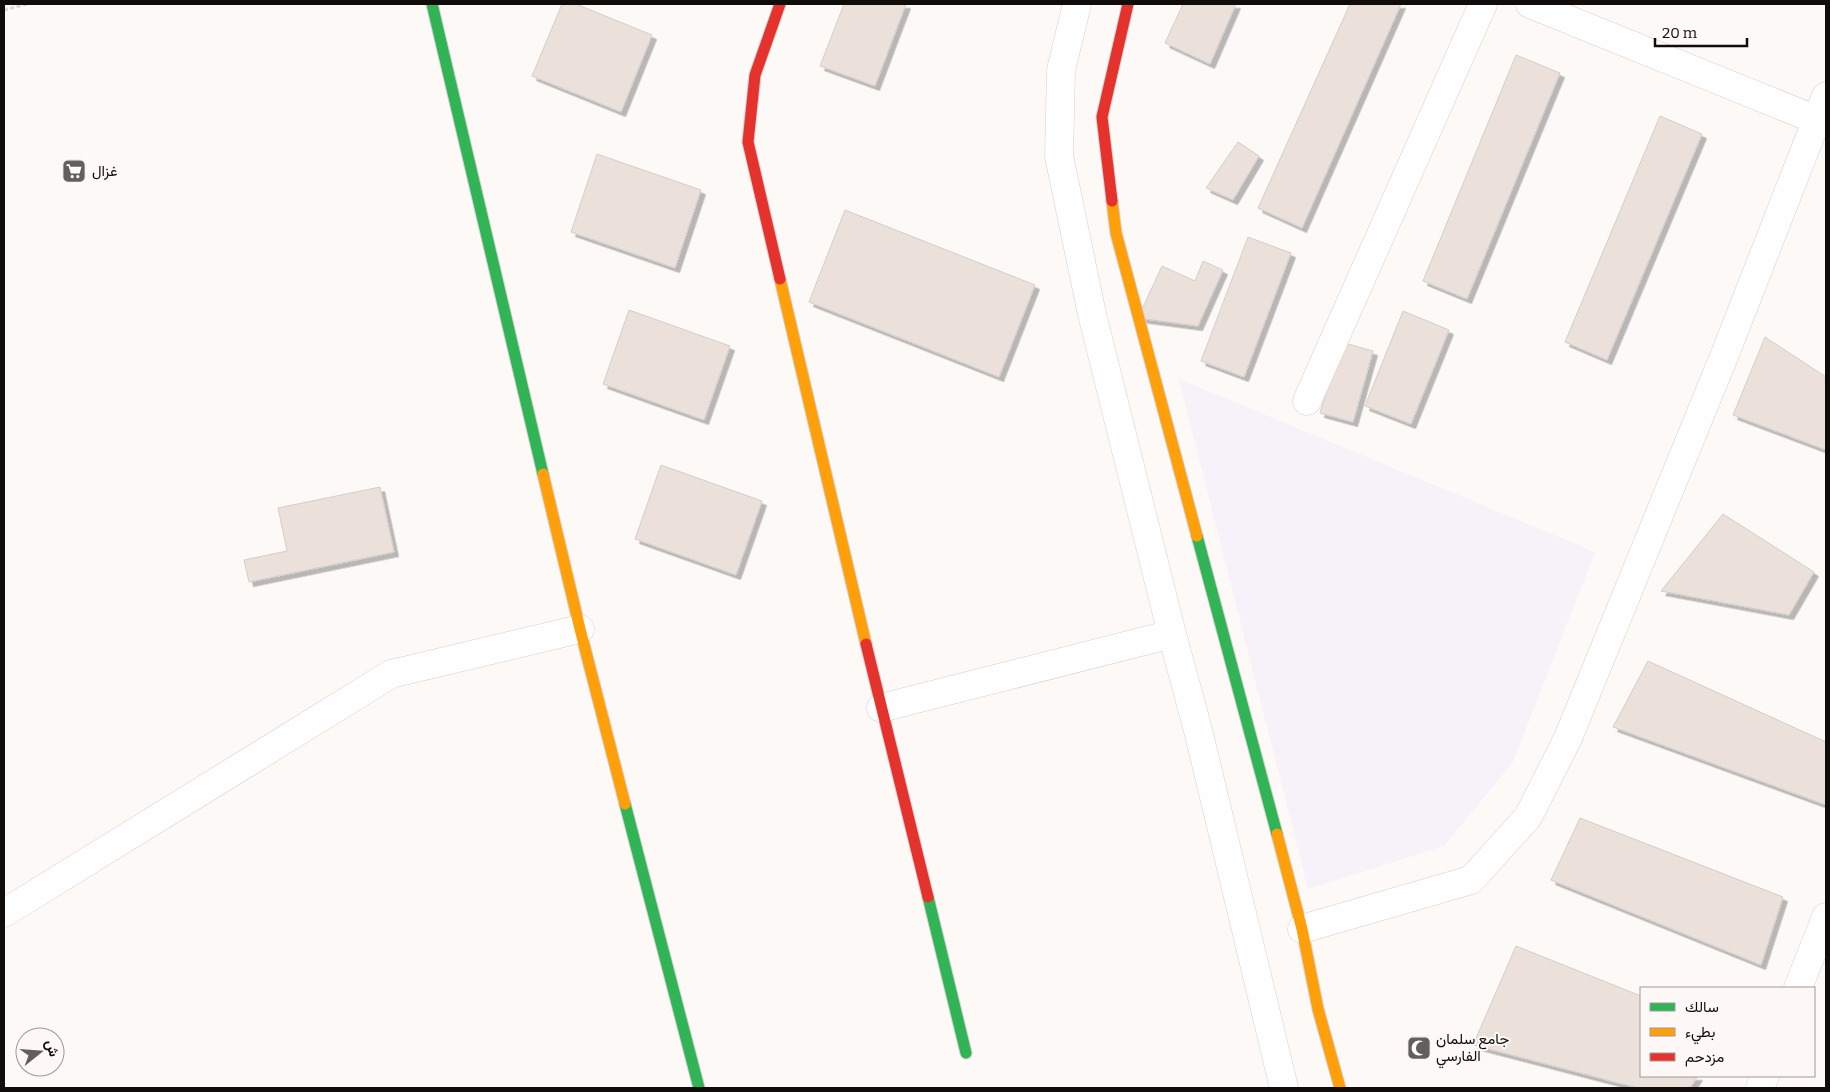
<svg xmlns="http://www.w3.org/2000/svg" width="1830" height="1092" viewBox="0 0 1830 1092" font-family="Bitter,Vazirmatn,serif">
	<defs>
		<filter id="shadow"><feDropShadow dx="4.5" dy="4.5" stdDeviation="0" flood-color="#0004"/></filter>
	</defs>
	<rect width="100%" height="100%" fill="#fcf9f7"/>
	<path fill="#f7f1fa" d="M1179 379 1595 552 1513 762 1444 846 1308 889Z"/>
	<path fill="#ece0db" stroke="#d1cecc" filter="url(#shadow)" d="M562 4H576L652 35 621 112 532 76Z
		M844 4H906L875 86 820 66Z
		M1183 4H1236L1210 64 1165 43Z
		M1350 4H1401L1302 228 1258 208Z
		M1516 55 1560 73 1467 299 1423 281Z
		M1660 116 1702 134 1607 360 1565 342Z
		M1238 142 1259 156 1233 200 1206 188Z
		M597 154 701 190 675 268 571 232Z
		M845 210 1035 285 999 377 809 302Z
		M1248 237 1291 253 1244 377 1201 361Z
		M1203 261 1223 270 1198 326 1138 318 1162 266 1195 281Z
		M629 310 730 346 704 420 603 384Z
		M1403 311 1449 330 1411 424 1365 406Z
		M1765 337 1826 377V450L1733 415Z
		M1341 342 1373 351 1353 422 1320 413Z
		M661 465 762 501 736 575 635 539Z
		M380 487 394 552 249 582 244 560 287 551 278 508Z
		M1723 514 1814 572 1789 615 1661 591Z
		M1648 661 1826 742V805L1613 727Z
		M1580 818 1783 897 1761 965 1551 880Z
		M1516 946 1641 996V1076H1698L1690 1088H1638L1473 1045Z"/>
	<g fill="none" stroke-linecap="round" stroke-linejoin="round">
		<g stroke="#d4d0cf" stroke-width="29">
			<path id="street" d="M1077 4 1061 70 1059 156 1092 314 1172 634 1198 730 1284 1088
				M1530 4 1817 120
				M1307 401 1483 4
				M881 708 1172 634
				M4 913 391 674 580 629
				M1302 929 1471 880 1528 817 1568 738 1725 354 1826 96
				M1798 988 1826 917
				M1760 1088 1765 1076"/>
		</g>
		<g stroke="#d4d0cf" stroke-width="13">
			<path id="fast" d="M432 4 543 474
				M1197 536 1277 834
				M625 804 699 1088
				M928 897 966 1053"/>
		</g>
		<g stroke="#d4d0cf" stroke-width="13">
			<path id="slow" d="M1112 201 1116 233 1197 536
				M780 279 866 644
				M543 474 580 629 625 804
				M1277 834 1302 929 1318 1009 1340 1088"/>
		</g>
		<g stroke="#d4d0cf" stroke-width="13">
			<path id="jam" d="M780 4 755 75 748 142 780 279
				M1112 201 1102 117 1128 4
				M866 644 928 897"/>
		</g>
		<path stroke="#d9d8d8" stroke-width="3" stroke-dasharray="4 2.5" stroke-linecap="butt" d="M4 10 27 4"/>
		<use href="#street" stroke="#fffefe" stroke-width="28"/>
		<use href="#fast" stroke="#30b455" stroke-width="11"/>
		<use href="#slow" stroke="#ff9f0a" stroke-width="11"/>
		<use href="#jam" stroke="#e5322d" stroke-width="11"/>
	</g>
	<defs>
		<g id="supermarket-square" transform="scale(1.25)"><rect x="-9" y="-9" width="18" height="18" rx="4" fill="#635f5d" stroke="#fdf8f6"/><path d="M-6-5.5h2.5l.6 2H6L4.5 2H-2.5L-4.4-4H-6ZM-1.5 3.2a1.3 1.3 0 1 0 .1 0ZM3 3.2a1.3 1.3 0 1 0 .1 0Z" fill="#fff"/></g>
		<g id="mosque-square" transform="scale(1.25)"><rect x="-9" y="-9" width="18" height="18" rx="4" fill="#635f5d" stroke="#fdf8f6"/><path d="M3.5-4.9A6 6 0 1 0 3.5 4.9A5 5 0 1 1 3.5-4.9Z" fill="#fff"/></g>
	</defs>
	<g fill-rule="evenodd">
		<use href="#supermarket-square" x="74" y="171"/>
		<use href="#mosque-square" x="1419" y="1048"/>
	</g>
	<g text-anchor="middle" stroke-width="4" stroke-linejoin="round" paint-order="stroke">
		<g font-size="15" fill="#100c0a" stroke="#fdf8f6" text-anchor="start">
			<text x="92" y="176">غزال</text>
			<text x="1436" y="1044">جامع سلمان<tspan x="1436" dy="17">الفارسي</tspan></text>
		</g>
	</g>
	<rect width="1830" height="1092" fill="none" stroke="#100c0a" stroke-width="10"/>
	<rect x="1640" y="987" width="175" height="90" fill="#fdf8f6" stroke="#9e9a98"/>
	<rect x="1650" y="1003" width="25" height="8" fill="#30b455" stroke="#9e9a98"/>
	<text x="1685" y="1012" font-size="15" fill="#100c0a">سالك</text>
	<rect x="1650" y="1028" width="25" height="8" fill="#ff9f0a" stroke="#9e9a98"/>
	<text x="1685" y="1037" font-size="15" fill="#100c0a">بطيء</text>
	<rect x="1650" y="1053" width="25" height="8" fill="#e5322d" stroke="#9e9a98"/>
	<text x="1685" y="1062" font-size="15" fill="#100c0a">مزدحم</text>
	<g transform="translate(40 1052) rotate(73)"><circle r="24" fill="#fdf8f6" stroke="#9e9a98"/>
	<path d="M0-4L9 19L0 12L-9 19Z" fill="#635f5d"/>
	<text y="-8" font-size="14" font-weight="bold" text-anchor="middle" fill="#100c0a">ش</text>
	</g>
	<path d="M1655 38v8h92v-8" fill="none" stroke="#100c0a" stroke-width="2.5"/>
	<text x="1662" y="38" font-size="15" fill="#100c0a" stroke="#fdf8f6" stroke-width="4" paint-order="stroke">20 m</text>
</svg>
